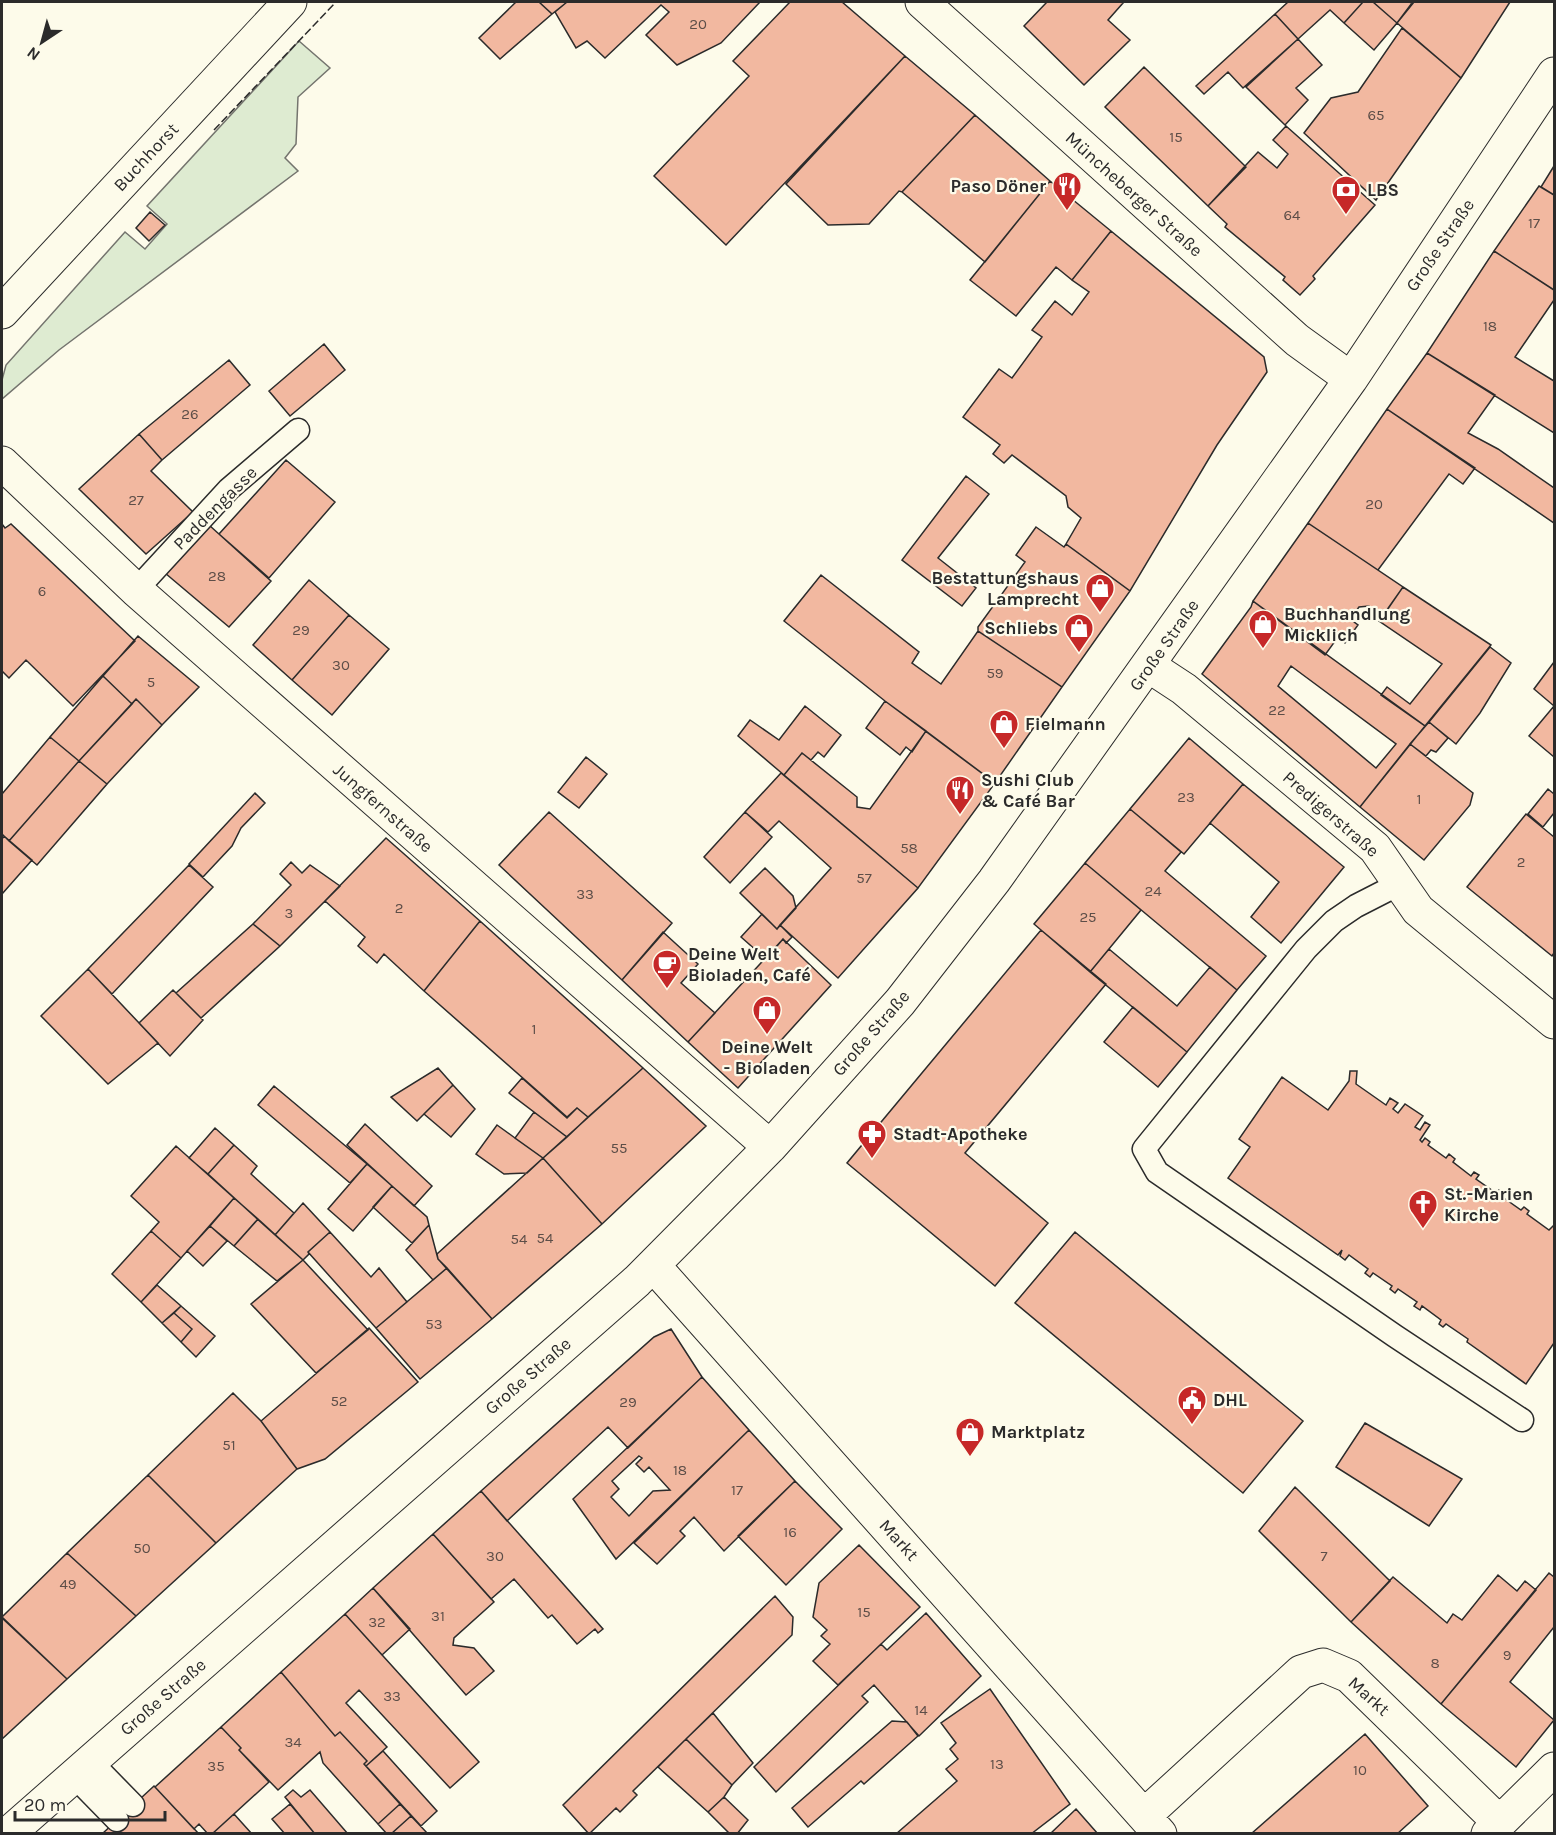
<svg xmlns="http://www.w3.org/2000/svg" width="1556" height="1835" viewBox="0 0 1556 1835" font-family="Karla,sans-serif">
	<rect width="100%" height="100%" fill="#fdfbea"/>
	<path fill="#deebd1" stroke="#74746e" stroke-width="1.5" d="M299 41 330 68 298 97 296 144 285 158 298 171 59 350 2 399V380L6 365 125 232 145 249 167 224 147 206Z"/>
	<path fill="#f2b8a0" stroke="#2b2b2b" stroke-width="1.5" fill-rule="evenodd" d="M516 2H539L552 14 500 59 479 38Z
		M539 2H567L552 14Z
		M567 2H760L721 43 677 65 646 35 669 12 661 5 605 58 587 41 576 48 555 12Z
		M790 2H842L905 56 726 245 654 176 749 76 733 61Z
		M1047 2H1122L1123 3 1108 20 1130 40 1084 85 1024 26Z
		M1288 2H1363L1344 23 1330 10 1298 39 1275 14Z
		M1363 2H1373L1397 23 1374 50 1344 23Z
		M1373 2H1409L1412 3 1397 23Z
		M1414 2H1510L1461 78 1397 23Z
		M1275 14 1298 39 1243 88 1228 72 1204 94 1196 86Z
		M1402 28 1461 78 1376 200 1304 133 1331 98 1358 92Z
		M1298 39 1322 65 1296 88 1308 100 1285 125 1246 87Z
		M905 56 975 115 902 192 899 191 869 224 828 225 786 184Z
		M1144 67 1246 167 1208 206 1105 107Z
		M975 115 1050 181 985 262 902 192Z
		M1286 126 1375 205 1313 276 1315 279 1300 295 1283 280 1285 277 1225 227 1227 224 1208 206 1258 152 1277 168 1288 154 1273 140Z
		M1554 166V195L1541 187Z
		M1050 181 1111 231 1072 280 1056 267 1016 316 970 280Z
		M1539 186 1554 195V290L1494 251Z
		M150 212 165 225 149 241 136 228Z
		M1111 231 1264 357 1267 372 1217 445 1130 591 1066 544 1081 518 1068 507 1066 496 1012 455 1004 463 993 454 1000 445 963 417 999 369 1012 378 1042 337 1032 330 1055 301 1072 315 1089 292 1072 280Z
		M1494 251 1554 290V300L1515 357 1554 381V433L1427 353Z
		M324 344 345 370 290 416 269 391Z
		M1427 353 1495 395 1468 433 1498 449 1554 488V523L1387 409Z
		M229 360 250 385 162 460 139 434Z
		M1387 409 1475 468 1463 484 1449 474 1378 570 1308 523Z
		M139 434 162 460 151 471 193 512 146 554 79 489Z
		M286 460 335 502 269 578 219 534Z
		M966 476 989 494 938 558 976 588 962 606 902 560Z
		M1308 523 1403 587 1381 619 1373 613 1369 606 1359 607 1350 619 1358 625 1345 643 1338 637 1325 655 1253 601Z
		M2 524 5 528 11 524 135 641 73 706 26 660 9 678 2 671Z
		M209 525 271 581 229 627 165 573Z
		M1036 527 1064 547 1066 544 1130 591 1062 687 978 631V627L1025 562 1016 555Z
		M821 575 919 652 912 663 941 684 978 631 1062 687 995 783 885 701 784 621Z
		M309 580 349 615 292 680 253 645Z
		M1403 587 1491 645 1425 726 1381 695 1387 687 1410 704 1442 664 1379 621Z
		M1253 601 1425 726 1360 807 1202 674 1251 607ZM1291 666 1396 744 1376 768 1278 686Z
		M349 615 389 649 332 715 292 680Z
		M138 636 199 687 162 725 136 699 132 704 103 676Z
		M1490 647 1511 663 1480 713 1456 744 1429 722Z
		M1554 662V706L1534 689Z
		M103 676 132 704 79 761 50 737Z
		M136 699 162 725 107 784 79 761Z
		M885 701 926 731 912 752 906 747 900 755 866 728Z
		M805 706 841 735 824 757 818 752 811 760 802 753 784 775 738 736 750 720 779 740Z
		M1554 706V757L1529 736Z
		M1429 722 1448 738 1436 752 1431 750 1426 756 1410 744Z
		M926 731 995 783 918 888 784 775 802 753 857 797V807L870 809Z
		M50 737 79 761 9 841 2 834V794Z
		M1189 738 1243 784 1184 854 1130 809Z
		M1410 744 1473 793 1470 805 1424 860 1360 807Z
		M586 757 607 774 579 808 558 792Z
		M79 761 107 784 37 865 9 841Z
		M781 773 918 888 838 978 780 925 831 868 779 821 768 832 745 812Z
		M1243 784 1344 867 1281 943 1251 917 1279 882 1210 823Z
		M1548 789 1554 794V813L1543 827 1528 814Z
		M255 793 265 803 241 828 232 846 203 877 189 864Z
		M1130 809 1181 852 1165 871 1266 956 1237 990 1085 863Z
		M549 812 672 923 622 980 499 865Z
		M745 812 772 837 730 883 704 857Z
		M1526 814 1554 837V953L1552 956 1467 887Z
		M4 836 32 860 2 894V839Z
		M386 838 480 921 424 991 384 954 377 963 358 946 365 937 325 901Z
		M291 862 302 873 310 865 340 886 280 946 253 924 291 885 280 874Z
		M1085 863 1141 910 1090 972 1034 924Z
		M189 865 213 887 112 994 88 969Z
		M765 868 793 896 796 908 777 929 740 893Z
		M762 914 777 929 780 925 792 937 786 943 783 939 766 959 741 937Z
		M480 921 643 1068 588 1117 577 1108 567 1117 424 991Z
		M253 924 280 946 201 1018 176 993Z
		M1041 930 1106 984 965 1153 1048 1223 995 1286 847 1163Z
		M663 932 698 964 681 983 715 1013 688 1042 622 980Z
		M783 939 831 985 738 1088 688 1042Z
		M1109 949 1177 1006 1210 967 1237 990 1187 1052 1090 972Z
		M88 969 158 1043 108 1084 41 1016Z
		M173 990 203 1020 170 1056 139 1023Z
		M1133 1007 1187 1052 1158 1087 1104 1042Z
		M438 1068 453 1085 417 1121 391 1097Z
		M643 1068 706 1126 602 1224 543 1158Z
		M1350 1071H1357L1356 1084 1386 1105 1390 1098 1398 1103 1393 1109 1398 1113 1405 1104 1423 1116 1415 1127 1420 1130 1425 1122 1430 1125 1420 1140 1422 1142 1425 1138 1430 1142 1428 1145 1446 1158 1449 1154 1455 1159 1453 1162 1471 1176 1474 1172 1479 1175 1476 1179 1496 1193 1499 1190 1504 1193 1501 1196 1521 1210 1524 1207 1529 1211 1527 1214 1549 1230 1553 1226 1554 1227V1343L1526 1384 1467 1342 1468 1339 1446 1324 1443 1327 1439 1324 1441 1320 1422 1306 1420 1310 1414 1306 1417 1302 1398 1289 1395 1293 1390 1289 1392 1286 1373 1273 1370 1277 1365 1273 1368 1269 1349 1255 1345 1260 1340 1256 1342 1250 1338 1255 1228 1178 1250 1147 1239 1139 1282 1077 1328 1110 1349 1081Z
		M522 1078 567 1118 577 1108 588 1117 567 1137 509 1093Z
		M453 1085 475 1109 451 1137 424 1114Z
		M274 1086 367 1164 350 1183 258 1105Z
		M534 1112 567 1137 543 1158 515 1138Z
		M365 1124 432 1186 414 1206 347 1145Z
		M497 1125 515 1138 543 1158 527 1173 504 1174 476 1154Z
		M215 1128 234 1145 208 1174 189 1158Z
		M234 1145 257 1166 251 1174 294 1213 275 1235 208 1174Z
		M176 1146 234 1198 181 1258 151 1231 159 1222 131 1196Z
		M543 1158 602 1224 492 1319 438 1259 437 1254Z
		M367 1164 392 1186 353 1231 328 1209Z
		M392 1186 427 1217 429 1225 412 1243 373 1207Z
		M234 1198 258 1219 234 1246 210 1226Z
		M303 1203 330 1232 308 1252 309 1254 303 1260 275 1235Z
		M258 1219 303 1260 277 1281 234 1246Z
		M429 1225 438 1259 447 1268 433 1280 406 1250Z
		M210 1226 227 1241 203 1266 187 1251Z
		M151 1231 181 1258 141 1302 112 1274Z
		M330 1232 371 1277 379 1268 407 1302 376 1328 308 1252Z
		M1075 1232 1303 1421 1243 1493 1015 1303Z
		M303 1260 368 1330 316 1373 251 1304Z
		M447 1268 492 1319 420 1379 376 1328Z
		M157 1285 181 1306 162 1323 141 1302Z
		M181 1306 215 1336 196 1357 181 1342 192 1329 174 1313Z
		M174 1313 192 1329 181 1342 162 1323Z
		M369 1328 418 1382 325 1459 297 1469 261 1421Z
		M671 1329 702 1377 628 1448 608 1427 507 1521 481 1491 654 1337Z
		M702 1377 749 1430 616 1559 573 1499ZM639 1456 642 1458 636 1464 644 1472 649 1467 670 1490 653 1491 629 1516 611 1497 619 1489 612 1481Z
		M233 1393 261 1421 297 1469 216 1543 148 1475Z
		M1365 1423 1462 1479 1429 1526 1336 1467Z
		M749 1430 795 1481 724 1551 694 1517 680 1531 685 1536 657 1564 634 1543Z
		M148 1475 216 1543 136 1616 67 1553Z
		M795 1481 842 1529 786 1585 738 1536Z
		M1295 1487 1390 1581 1351 1622 1259 1531Z
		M481 1491 603 1629 598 1633 595 1629 577 1644 552 1615 548 1618 514 1579 491 1599 433 1534Z
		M433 1534 494 1602 454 1638 453 1645 474 1648 494 1671 466 1695 373 1588Z
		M859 1545 920 1607 838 1685 813 1661 830 1644 821 1636 827 1630 813 1617 819 1583Z
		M67 1553 136 1616 67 1679 2 1617Z
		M1549 1573 1554 1577V1627L1510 1682 1554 1720 1516 1767 1441 1704Z
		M1498 1575 1517 1591 1525 1581 1536 1590 1441 1704 1351 1622 1393 1577 1447 1623 1453 1614 1462 1620Z
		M373 1588 410 1629 382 1655 345 1614Z
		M775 1596 793 1617 792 1635 633 1791 637 1795 620 1812 616 1808 589 1834 563 1805Z
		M926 1613 981 1676 919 1736 874 1685 862 1696 868 1702 776 1792 754 1767 881 1644 887 1650Z
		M345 1614 479 1762 450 1788 359 1690 346 1703 387 1747 366 1766 364 1764 367 1761 340 1732 335 1736 281 1672Z
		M2 1618 67 1679 2 1739Z
		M281 1672 335 1736 340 1732 367 1761 364 1764 400 1804 378 1824 323 1763 320 1752 278 1790 239 1750 241 1748 221 1727Z
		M990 1689 1070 1804 1031 1834H896L957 1781 946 1769 958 1759 950 1749 956 1743 941 1723Z
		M713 1713 753 1763 732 1785 686 1739Z
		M892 1721 907 1722 918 1736 864 1784 861 1781 808 1827 792 1808Z
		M221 1727 241 1748 239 1750 269 1782 212 1834H208L199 1824 194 1829 155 1787Z
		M1365 1734 1428 1806 1397 1834H1251Z
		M686 1739 732 1785 724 1797 708 1812 658 1767Z
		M383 1751 437 1811 421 1826 366 1766Z
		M154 1786 199 1834H102Z
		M293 1790 301 1797 310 1790 348 1834H315L285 1797Z
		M724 1797 748 1820 737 1834H730L708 1812Z
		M290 1804 315 1834H285L272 1819Z
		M400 1804 411 1816 391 1834H387L378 1824Z
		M1076 1809 1098 1834H1050Z
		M234 1814 252 1834H212Z
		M411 1816 428 1834H391Z"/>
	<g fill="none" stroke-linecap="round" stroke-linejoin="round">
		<g stroke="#2b2b2b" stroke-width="25">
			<path id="service" d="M136 590 229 489 298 430
				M1399 884 1356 906 1334 921 1306 949 1144 1149 1157 1172 1395 1336 1522 1420
				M90 1761 133 1805
				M74 1776 117 1820"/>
		</g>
		<g stroke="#2b2b2b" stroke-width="35">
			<path id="minor" d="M922 2 1297 340 1351 379
				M2 312 290 2
				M2 463 136 590 770 1147
				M1149 666 1184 689 1375 848 1418 910 1554 1022
				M653 1265 1160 1834
				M1145 1815 1301 1672 1323 1665 1349 1676 1500 1823
				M8 1834 637 1281 770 1147 900 1002 994 881 1351 379 1554 74
				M1488 1834 1554 1769"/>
		</g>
		<use href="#service" stroke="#fdfbea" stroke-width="22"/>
		<use href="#minor" stroke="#fdfbea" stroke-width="33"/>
		<path stroke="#2b2b2b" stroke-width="1.5" stroke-dasharray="8 3" stroke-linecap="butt" d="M214 130 336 2"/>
	</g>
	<defs>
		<g id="restaurant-pin" transform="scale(1.5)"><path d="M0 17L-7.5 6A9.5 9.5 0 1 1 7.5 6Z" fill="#c62828" stroke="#fdfbea"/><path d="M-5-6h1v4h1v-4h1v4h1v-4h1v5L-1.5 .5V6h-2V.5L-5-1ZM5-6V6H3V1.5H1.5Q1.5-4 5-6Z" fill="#fff"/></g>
		<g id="bank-pin" transform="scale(1.5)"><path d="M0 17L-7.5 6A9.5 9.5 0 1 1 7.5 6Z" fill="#c62828" stroke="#fdfbea"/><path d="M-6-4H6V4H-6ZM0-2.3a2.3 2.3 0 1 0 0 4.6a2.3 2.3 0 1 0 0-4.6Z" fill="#fff"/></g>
		<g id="shop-pin" transform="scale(1.5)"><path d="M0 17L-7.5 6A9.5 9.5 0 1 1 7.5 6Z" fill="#c62828" stroke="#fdfbea"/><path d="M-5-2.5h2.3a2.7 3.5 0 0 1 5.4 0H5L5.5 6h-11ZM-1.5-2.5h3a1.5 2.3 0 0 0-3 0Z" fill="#fff"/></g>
		<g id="cafe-pin" transform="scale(1.5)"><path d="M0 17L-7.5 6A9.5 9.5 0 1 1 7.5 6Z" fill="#c62828" stroke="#fdfbea"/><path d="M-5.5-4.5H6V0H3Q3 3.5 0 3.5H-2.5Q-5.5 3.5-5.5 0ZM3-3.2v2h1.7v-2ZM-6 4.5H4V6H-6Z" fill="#fff"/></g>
		<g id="pharmacy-pin" transform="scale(1.5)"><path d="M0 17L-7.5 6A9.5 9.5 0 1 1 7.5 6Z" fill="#c62828" stroke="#fdfbea"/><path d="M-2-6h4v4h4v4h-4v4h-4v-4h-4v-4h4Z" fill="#fff"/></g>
		<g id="church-pin" transform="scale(1.5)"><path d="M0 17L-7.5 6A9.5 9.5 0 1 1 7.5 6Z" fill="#c62828" stroke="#fdfbea"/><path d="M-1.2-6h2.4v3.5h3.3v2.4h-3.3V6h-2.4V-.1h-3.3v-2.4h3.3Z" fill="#fff"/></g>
		<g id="civic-pin" transform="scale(1.5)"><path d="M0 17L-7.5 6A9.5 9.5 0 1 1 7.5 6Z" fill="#c62828" stroke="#fdfbea"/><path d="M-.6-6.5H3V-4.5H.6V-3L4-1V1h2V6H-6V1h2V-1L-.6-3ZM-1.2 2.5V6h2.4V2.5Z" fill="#fff"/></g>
	</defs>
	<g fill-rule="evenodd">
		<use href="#restaurant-pin" x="1067" y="186"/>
		<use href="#bank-pin" x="1346" y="190"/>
		<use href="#shop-pin" x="1100" y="588"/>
		<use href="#shop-pin" x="1263" y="624"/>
		<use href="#shop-pin" x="1079" y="628"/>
		<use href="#shop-pin" x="1004" y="724"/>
		<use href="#restaurant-pin" x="960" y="790"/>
		<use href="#cafe-pin" x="667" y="964"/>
		<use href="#shop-pin" x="767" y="1010"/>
		<use href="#pharmacy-pin" x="872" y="1134"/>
		<use href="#church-pin" x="1423" y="1204"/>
		<use href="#civic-pin" x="1192" y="1400"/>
		<use href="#shop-pin" x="970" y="1432"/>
	</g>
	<g text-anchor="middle" stroke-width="4.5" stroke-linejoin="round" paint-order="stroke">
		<g font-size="15" fill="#5d4e48">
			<text x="698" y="29">20</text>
			<text x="1376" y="120">65</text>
			<text x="1176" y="142">15</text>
			<text x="1292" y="220">64</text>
			<text x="1534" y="228">17</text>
			<text x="1490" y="331">18</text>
			<text x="190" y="419">26</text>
			<text x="136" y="505">27</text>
			<text x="1374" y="509">20</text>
			<text x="217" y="581">28</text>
			<text x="42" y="596">6</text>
			<text x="301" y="635">29</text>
			<text x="341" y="670">30</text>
			<text x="995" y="678">59</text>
			<text x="151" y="687">5</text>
			<text x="1277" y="715">22</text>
			<text x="1186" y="802">23</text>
			<text x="1419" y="804">1</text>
			<text x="909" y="853">58</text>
			<text x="1521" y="867">2</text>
			<text x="864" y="883">57</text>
			<text x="1153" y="896">24</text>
			<text x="585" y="899">33</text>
			<text x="399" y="913">2</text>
			<text x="289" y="918">3</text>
			<text x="1088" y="922">25</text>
			<text x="534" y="1034">1</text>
			<text x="619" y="1153">55</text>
			<text x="545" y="1243">54</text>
			<text x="519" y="1244">54</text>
			<text x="434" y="1329">53</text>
			<text x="339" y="1406">52</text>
			<text x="628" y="1407">29</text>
			<text x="229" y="1450">51</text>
			<text x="680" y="1475">18</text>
			<text x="737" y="1495">17</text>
			<text x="790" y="1537">16</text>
			<text x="142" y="1553">50</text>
			<text x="495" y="1561">30</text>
			<text x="1324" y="1561">7</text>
			<text x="68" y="1589">49</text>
			<text x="864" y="1617">15</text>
			<text x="438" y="1621">31</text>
			<text x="377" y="1627">32</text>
			<text x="1507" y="1660">9</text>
			<text x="1435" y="1668">8</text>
			<text x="392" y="1701">33</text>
			<text x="921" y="1715">14</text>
			<text x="293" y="1747">34</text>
			<text x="997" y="1769">13</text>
			<text x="216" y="1771">35</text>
			<text x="1360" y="1775">10</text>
		</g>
		<g font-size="18" fill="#2b2b2b" stroke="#fdfbea">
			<text transform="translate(146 157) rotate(-47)" y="6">Buchhorst</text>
			<text transform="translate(1134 194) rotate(42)" y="6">Müncheberger Straße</text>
			<text transform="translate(1440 245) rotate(-56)" y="6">Große Straße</text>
			<text transform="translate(215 508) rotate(-45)" y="6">Paddengasse</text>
			<text transform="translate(1164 645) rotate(-55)" y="6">Große Straße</text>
			<text transform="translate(383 808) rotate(41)" y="6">Jungfernstraße</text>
			<text transform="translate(1331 814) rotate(41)" y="6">Predigerstraße</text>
			<text transform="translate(871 1033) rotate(-49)" y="6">Große Straße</text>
			<text transform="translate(528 1376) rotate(-41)" y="6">Große Straße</text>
			<text transform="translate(899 1540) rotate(48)" y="6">Markt</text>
			<text transform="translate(1369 1696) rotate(42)" y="6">Markt</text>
			<text transform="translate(163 1697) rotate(-41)" y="6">Große Straße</text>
		</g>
		<g font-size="18" font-weight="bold" fill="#2b2b2b" stroke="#fdfbea" text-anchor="start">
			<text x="1046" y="192" text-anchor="end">Paso Döner</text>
			<text x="1367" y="196">LBS</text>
			<text x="1079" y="584" text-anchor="end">Bestattungshaus<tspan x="1079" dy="21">Lamprecht</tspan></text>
			<text x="1284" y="620">Buchhandlung<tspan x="1284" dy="21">Micklich</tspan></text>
			<text x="1058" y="634" text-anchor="end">Schliebs</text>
			<text x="1025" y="730">Fielmann</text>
			<text x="981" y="786">Sushi Club<tspan x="981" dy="21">&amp; Café Bar</tspan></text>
			<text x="688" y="960">Deine Welt<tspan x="688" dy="21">Bioladen, Café</tspan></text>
			<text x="767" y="1053" text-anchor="middle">Deine Welt<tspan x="767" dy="21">- Bioladen</tspan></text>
			<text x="893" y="1140">Stadt-Apotheke</text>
			<text x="1444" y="1200">St.-Marien<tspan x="1444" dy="21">Kirche</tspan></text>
			<text x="1213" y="1406">DHL</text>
			<text x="991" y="1438">Marktplatz</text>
		</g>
	</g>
	<rect width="1556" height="1835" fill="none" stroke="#2b2b2b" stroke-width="6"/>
	<g transform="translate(42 42) rotate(216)" stroke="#fdfbea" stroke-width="4.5" paint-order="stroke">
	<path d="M0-4.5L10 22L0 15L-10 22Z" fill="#2b2b2b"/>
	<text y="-9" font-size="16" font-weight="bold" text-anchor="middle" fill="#2b2b2b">N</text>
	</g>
	<path d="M15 1811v9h150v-9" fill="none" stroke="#2b2b2b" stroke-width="3"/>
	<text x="24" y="1811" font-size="18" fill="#2b2b2b" stroke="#fdfbea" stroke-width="4.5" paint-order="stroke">20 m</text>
</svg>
